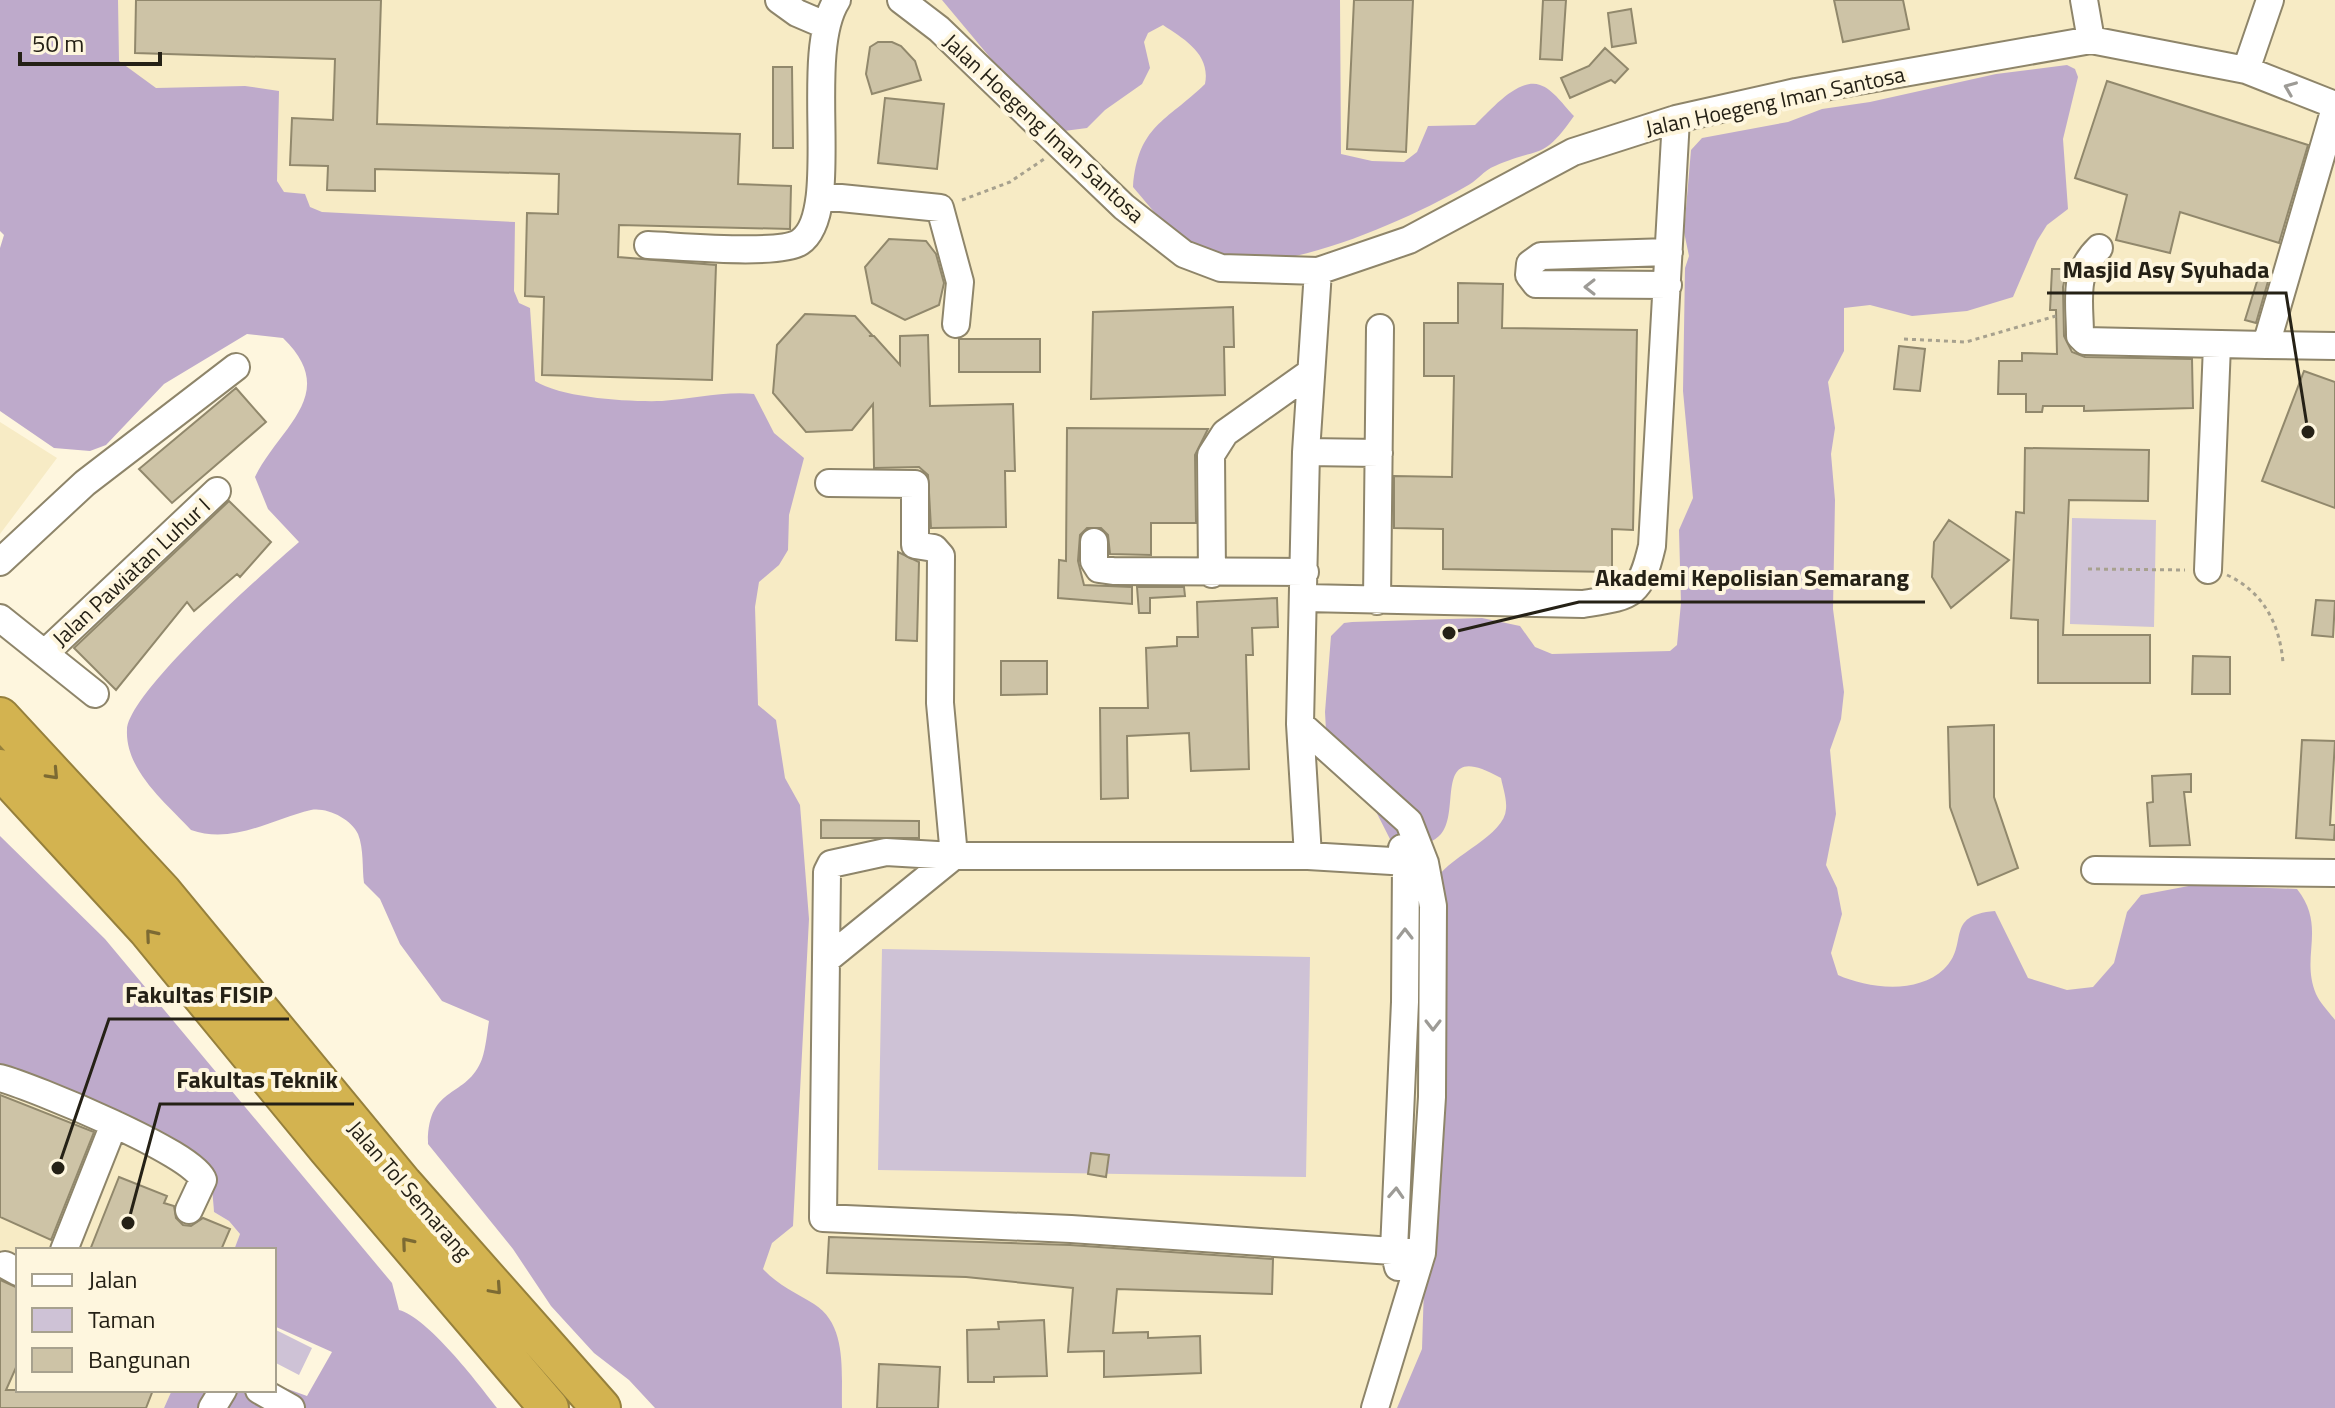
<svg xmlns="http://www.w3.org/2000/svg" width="2335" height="1408" viewBox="0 0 2335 1408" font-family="'Titillium Web',sans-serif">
	<rect width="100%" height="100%" fill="#fef6de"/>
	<path fill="#f7ebc5" d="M0 0H2335V1408H703L508 476Z
		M0 422 57 458 0 534Z
		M0 1077 140 1147 211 1175 214 1212 229 1221 240 1234 234 1250H18V1390H172L164 1408H0Z"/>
	<path fill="#cec2d6" d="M2072 518 2156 520 2154 627 2070 624Z
		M882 949 1310 957 1306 1177 878 1170Z
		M274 1329 312 1348 299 1375 274 1362Z"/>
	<path fill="#beaacb" d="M0 0H118L119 61 156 88 245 86 279 91 277 181 284 192 305 194 310 207 322 212 515 222 514 291 519 303 530 308 535 381C562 398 628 402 662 401 693 399 723 391 754 394L774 433 804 458 789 515 788 550 779 565 759 582 755 607 758 705 776 720 785 778 800 805 809 919 793 1226 772 1243 763 1269C778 1285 796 1293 814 1304 848 1325 841 1374 842 1408H655L629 1380 594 1353 551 1306 513 1249 428 1144C427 1084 467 1099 482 1059 486 1047 487 1033 489 1021L442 1001 400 944 380 899 364 883C362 868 364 849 358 834 351 819 327 807 311 810 272 819 233 845 191 830 166 803 125 770 127 730 128 692 267 570 299 542L268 509 255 477C279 427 341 394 283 338L247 334 164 384 106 445 90 451 54 448 0 411V248L4 235 0 231Z
		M942 0H1340L1341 154 1372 161 1404 162 1417 152 1428 126 1475 125C1490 111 1518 77 1540 85 1553 89 1565 107 1574 116 1542 162 1540 146 1495 166 1484 170 1476 182 1465 187 1409 219 1299 268 1234 262 1191 258 1159 218 1133 187 1138 125 1166 122 1205 84 1211 54 1184 39 1163 25L1148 33 1144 42 1150 68 1142 84 1105 110 1087 128 1064 131 1018 91Z
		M2067 65 2075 69 2078 77 2063 139 2068 209 2047 225 2037 241 2013 297 1967 311 1912 316 1870 305 1844 308V351L1828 382 1835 428 1831 454 1835 500 1833 609 1844 692 1841 719 1830 750 1836 814 1826 865 1837 888 1842 914 1831 953 1838 975C1867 988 1917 995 1944 969 1970 945 1943 915 1995 911L2028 978 2067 990 2093 987 2114 963 2127 912 2141 895 2194 885 2297 889C2327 927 2300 956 2316 994 2320 1003 2329 1012 2335 1020V1408H1397L1422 1349 1437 878C1452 855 1505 835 1506 809 1507 799 1503 788 1501 778 1431 738 1462 810 1441 834 1435 841 1422 846 1414 850L1393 845 1361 782 1328 768 1325 712 1331 636 1344 623 1352 622 1482 618 1520 626 1535 647 1552 654 1670 651 1677 645 1681 603 1679 530 1693 498 1683 391 1685 268 1689 256 1684 232 1691 150 1702 138 1788 122 1822 109 1870 102 1996 74Z
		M0 836 105 939 392 1283 399 1310C427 1317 478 1383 497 1408H164L172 1390H274V1384L307 1396 332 1352 274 1326V1250H234L240 1234 229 1221 214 1212 211 1175 140 1147 118 1142 120 1122 0 1077Z"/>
	<path fill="#cdc3a6" stroke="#91886c" stroke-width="2" d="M136 0H381L377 124 740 134 738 184 791 186 790 229 619 225 618 257 716 265 712 380 542 375 544 297 525 296 527 213 558 214 559 174 375 169V191L327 190 328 166 290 165 292 118 333 120 335 59 135 53Z
		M1354 0H1413L1406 152 1347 149Z
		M1543 0H1566L1562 60 1540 59Z
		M1834 0H1903L1909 29 1843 42Z
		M1631 9 1636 43 1612 47 1608 13Z
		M878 42H892L901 46 915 61 921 80 872 94 866 74 870 47Z
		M1605 48 1628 69 1615 83 1611 80 1570 98 1561 78 1589 66Z
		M773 67H792L793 148H773Z
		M2107 81 2308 145 2279 243 2180 212 2170 253 2116 240 2127 195 2075 178Z
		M885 98 944 104 937 169 878 163Z
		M889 239 926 241 936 254 944 283 939 305 905 320 872 303 865 267Z
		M2052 269H2067L2063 287 2064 336 2072 352 2085 357 2192 359 2193 408 2084 411V406H2043L2042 412H2026V394H1998L1999 361H2022V353L2057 354 2056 310H2050Z
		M2259 275 2269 278 2256 323 2245 320Z
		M1458 283 1503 284 1502 328 1637 330 1633 530 1612 529V572L1443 569V529L1394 528V476L1452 477 1454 376H1424V323H1458Z
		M1233 307 1234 347H1224L1225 395 1091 399 1093 312Z
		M805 314 855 316 872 335 869 336H874L900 365V336L928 335 930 406 1013 404 1015 471H1005L1006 527 931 528 928 475 919 467 874 468 873 404 852 430 806 432 773 393 777 345Z
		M959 339H1040V372H959Z
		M1899 346 1925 349 1920 391 1894 389Z
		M2304 371 2335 382V508L2262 481Z
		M236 388 266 422 172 503 139 469Z
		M1067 428 1208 429 1195 455 1196 523H1151V555L1110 554 1108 535 1101 528H1087L1080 535 1078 561 1084 585 1132 587V604L1058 598 1059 560 1066 561Z
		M2025 448 2149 450 2148 501 2069 500 2063 635H2150V683H2038V620L2011 618 2016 512 2024 513Z
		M229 501 271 542 240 577 237 574 194 611 187 602 116 690 74 648Z
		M1949 520 2009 560 1951 608 1932 577 1934 542Z
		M898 552 919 562 917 641 896 640Z
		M1137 587H1184L1185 596 1150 598V613H1139Z
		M1277 598 1278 627 1252 628 1253 655H1246L1249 769 1191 771 1189 733 1127 736 1128 798 1101 799 1100 708H1148L1146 648 1177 646V637H1198L1197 602Z
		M2316 600 2335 601 2333 637 2312 635Z
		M2193 656 2230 657V694H2192Z
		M1001 661H1047V694L1001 695Z
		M1994 725V797L2018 868 1978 885 1950 807 1948 727Z
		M2302 740 2335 741 2330 825H2335L2334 840 2296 838Z
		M2191 774V792H2184L2190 845 2150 846 2147 803 2153 802 2152 776Z
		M821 820 919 821V838H821Z
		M0 1095 94 1132 51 1240 0 1217Z
		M1091 1153 1109 1155 1106 1177 1088 1174Z
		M119 1177 167 1196 164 1203 174 1206 176 1218 183 1225 191 1226 203 1218 230 1229 221 1250H90Z
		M829 1237 1070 1245 1273 1259 1272 1294 1117 1289 1113 1333 1148 1332V1338L1200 1336 1201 1373 1104 1377V1351L1068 1352 1073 1288 966 1277 827 1273Z
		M0 1280 18 1288V1363L6 1390H153L146 1408H0Z
		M1044 1320 1047 1376 994 1377V1382H968L967 1330 999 1329 998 1322Z
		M879 1364 940 1367 938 1408H877Z"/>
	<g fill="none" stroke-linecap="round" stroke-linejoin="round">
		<g stroke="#8e856a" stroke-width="30">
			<path id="minor" d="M779 0 797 13 825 25
				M901 0 939 29 1124 207 1184 254 1221 268 1318 271 1409 240 1573 152 1676 119 1796 92 2091 40 2246 70 2335 105
				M2084 0 2091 40
				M2246 70 2270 0
				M2335 108 2266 345 2335 346
				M821 196 940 208 960 282 956 324
				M648 245C678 246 779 256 800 242 844 212 801 56 837 0
				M2099 248C2072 274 2080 300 2080 336L2085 341 2266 345
				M1668 285 1536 284 1529 275 1530 264 1541 256 1669 252
				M1306 452 1379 453
				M1094 542V561L1099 569 1113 571 1305 572
				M0 562 85 483 236 367
				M2208 570 2217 345
				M1212 574 1211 455 1225 433 1311 372
				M1305 598 1583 604C1632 596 1640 597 1652 546L1676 119
				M1377 601 1380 328
				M0 618 95 694
				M45 653 217 491
				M1300 724 1409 822 1425 863 1433 906 1432 1097 1422 1253 1375 1408
				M1308 856 1300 724 1306 452 1318 271
				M2095 870 2335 873
				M826 960 954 856 940 703 941 556 934 548 915 545V484L829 483
				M0 1078C31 1086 196 1154 203 1180L189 1210
				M64 1250 114 1124
				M1422 1253 1071 1229 823 1218 827 872 831 864 886 852 954 856H1308L1425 863
				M5 1265 18 1272
				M1398 1267 1394 1250 1405 1002 1406 864 1402 848
				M259 1390 291 1408
				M212 1408 223 1390"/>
		</g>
		<g stroke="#96803c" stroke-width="42">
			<path id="highway" d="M0 717 163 893 403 1184 601 1408
				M0 769 147 929 328 1149 549 1408"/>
		</g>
		<path stroke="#a7a18e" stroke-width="3" stroke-dasharray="4 4" stroke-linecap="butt" d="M962 200 1010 182 1044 159
			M1904 339 1966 342 2056 316
			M2088 569 2185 570
			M2227 575C2264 592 2280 625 2283 663"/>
		<use href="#minor" stroke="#fff" stroke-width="26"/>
		<use href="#highway" stroke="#d3b350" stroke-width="38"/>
	</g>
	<defs><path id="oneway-chevron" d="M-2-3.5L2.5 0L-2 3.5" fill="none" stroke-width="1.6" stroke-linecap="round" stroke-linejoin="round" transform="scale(2)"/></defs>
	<g stroke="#9d9b96">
		<use href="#oneway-chevron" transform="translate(2290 88) rotate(-158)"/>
		<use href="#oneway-chevron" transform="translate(1590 287) rotate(-180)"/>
		<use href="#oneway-chevron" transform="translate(1405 934) rotate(-90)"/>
		<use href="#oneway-chevron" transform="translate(1433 1025) rotate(90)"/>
		<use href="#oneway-chevron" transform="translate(1396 1193) rotate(-87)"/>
	</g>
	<g stroke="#7c6a33">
		<use href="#oneway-chevron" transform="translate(53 774) rotate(47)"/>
		<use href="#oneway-chevron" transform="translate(151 935) rotate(-130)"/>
		<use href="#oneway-chevron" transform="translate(407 1243) rotate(-130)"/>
		<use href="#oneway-chevron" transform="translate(496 1289) rotate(48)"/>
	</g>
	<g text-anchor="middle" stroke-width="8" stroke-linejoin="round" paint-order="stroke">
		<g font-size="22" fill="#252116" stroke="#fef6de">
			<text transform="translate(1775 101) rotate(-12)" y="8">Jalan Hoegeng Iman Santosa</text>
			<text transform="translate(1044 128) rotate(43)" y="8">Jalan Hoegeng Iman Santosa</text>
			<text transform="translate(131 572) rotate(-43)" y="8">Jalan Pawiatan Luhur I</text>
			<text transform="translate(410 1190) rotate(49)" y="8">Jalan Tol Semarang</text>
		</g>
	</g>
	<path fill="none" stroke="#252116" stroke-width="3" d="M2308 432L2286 293H2047M1449 633L1579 602H1925M58 1168L109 1019H289M128 1223L160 1104H354"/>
	<g fill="#252116" stroke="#fef6de" stroke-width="3">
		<circle cx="2308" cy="432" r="8"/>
		<circle cx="1449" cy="633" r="8"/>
		<circle cx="58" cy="1168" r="8"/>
		<circle cx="128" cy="1223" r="8"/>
	</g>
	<g font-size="24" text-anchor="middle" font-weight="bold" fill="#252116" stroke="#fef6de" stroke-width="8" stroke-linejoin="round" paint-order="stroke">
		<text x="2166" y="278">Masjid Asy Syuhada</text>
		<text x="1752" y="586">Akademi Kepolisian Semarang</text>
		<text x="199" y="1003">Fakultas FISIP</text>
		<text x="257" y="1088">Fakultas Teknik</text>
	</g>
	<rect x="16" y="1248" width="260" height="144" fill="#fef6de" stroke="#a7a18e" stroke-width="2"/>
	<rect x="32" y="1274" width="40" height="12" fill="#ffffff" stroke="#a7a18e" stroke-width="2"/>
	<text x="88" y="1288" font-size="24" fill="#252116">Jalan</text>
	<rect x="32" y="1308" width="40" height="24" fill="#cec2d6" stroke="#a7a18e" stroke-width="2"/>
	<text x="88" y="1328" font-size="24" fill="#252116">Taman</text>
	<rect x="32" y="1348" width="40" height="24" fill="#cdc3a6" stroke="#a7a18e" stroke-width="2"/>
	<text x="88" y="1368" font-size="24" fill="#252116">Bangunan</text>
	<path d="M20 52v12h140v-12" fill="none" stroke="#252116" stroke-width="4"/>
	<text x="32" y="52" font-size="24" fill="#252116" stroke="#fef6de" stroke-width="6" paint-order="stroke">50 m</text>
</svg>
